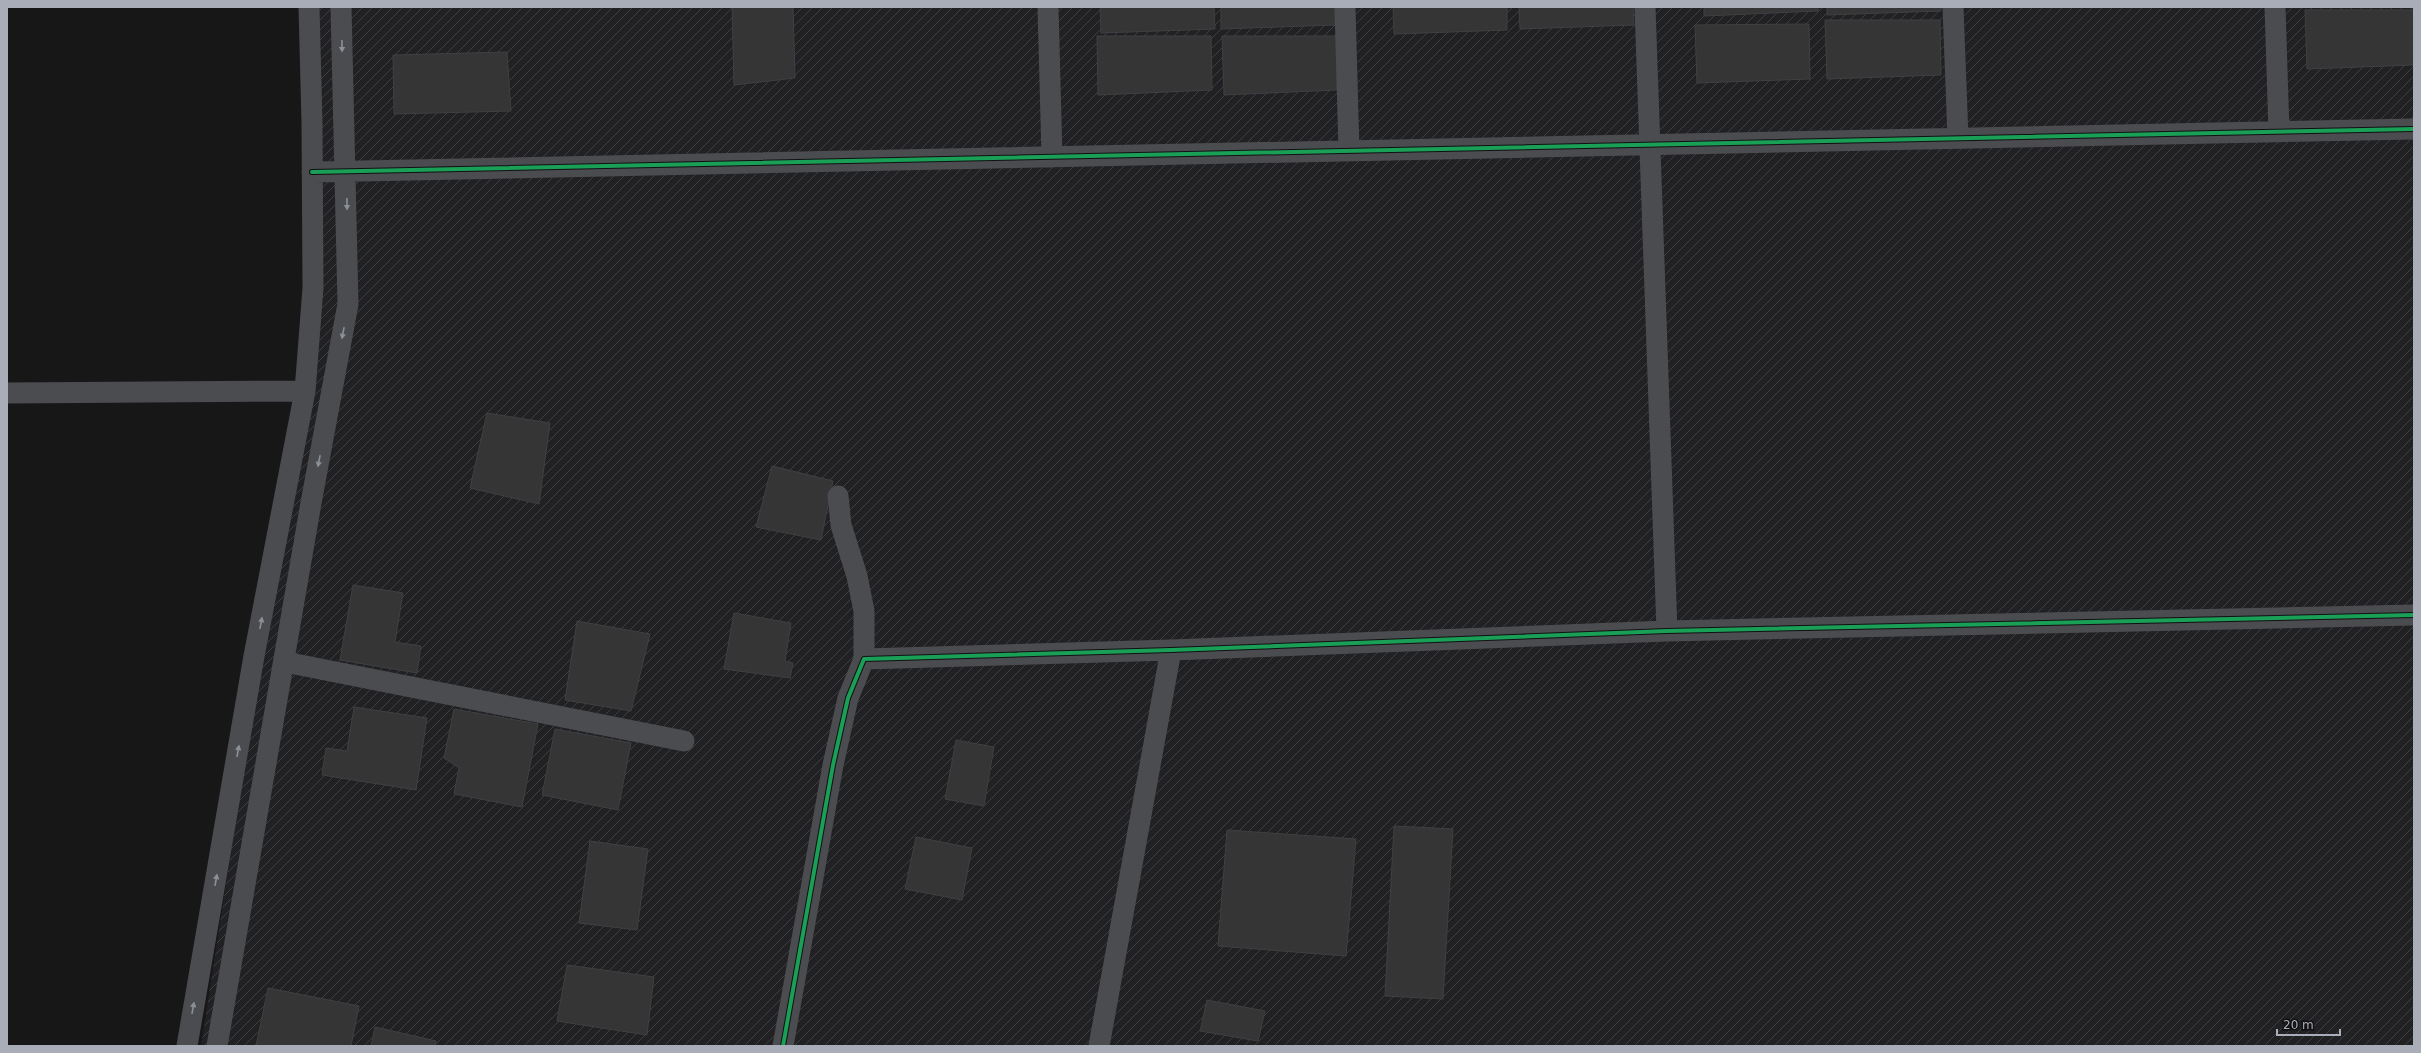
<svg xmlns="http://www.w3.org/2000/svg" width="2421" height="1053" viewBox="0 0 2421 1053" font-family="'DejaVu Sans',sans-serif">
	<defs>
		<pattern id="industrial-furrows" width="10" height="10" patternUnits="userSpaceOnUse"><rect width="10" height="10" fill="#212123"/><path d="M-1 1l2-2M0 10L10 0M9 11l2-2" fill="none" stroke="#3e3f41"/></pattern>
	</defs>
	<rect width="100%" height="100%" fill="#171717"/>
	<path fill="url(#industrial-furrows)" d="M311 7H2414V1046H201L306 367Z"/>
	<path fill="#353536" stroke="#3f4043" d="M732 7H793L795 78 734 85Z
		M1100 7H1214L1215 29 1101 33Z
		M1221 7H1335V25L1221 29Z
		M1393 7H1507V30L1394 34Z
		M1519 7H1633L1634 25 1520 29Z
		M1704 7H1818V11L1704 16Z
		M1827 7H1941V11L1827 15Z
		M2305 10H2414V65L2307 69Z
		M1825 20H1940L1941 75 1827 79Z
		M1809 24 1810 79 1697 83 1695 25Z
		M1097 36H1211L1212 90 1098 95Z
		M1222 36H1336L1337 90 1224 95Z
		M507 52 511 111 394 114 393 55Z
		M487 413 550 423 539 504 470 488Z
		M772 466 833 481 821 540 756 527Z
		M353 585 403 593 395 642 421 646 417 673 340 660Z
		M734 613 791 623 785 661 793 663 790 678 724 669Z
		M577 621 650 634 631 711 565 700Z
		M354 707 427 718 416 790 322 775 326 748 347 751Z
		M454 709 538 724 522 807 454 794 459 768 444 758Z
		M555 729 631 743 618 810 542 795Z
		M956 740 994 747 984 806 945 799Z
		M1394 826 1453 829 1443 999 1385 996Z
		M1227 830 1356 839 1346 956 1218 946Z
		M916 837 972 848 962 900 905 889Z
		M590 841 648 849 637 930 579 923Z
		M567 965 654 977 647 1035 557 1021Z
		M268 988 359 1006 351 1046H256Z
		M1207 1000 1265 1011 1258 1041 1200 1031Z
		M375 1027 436 1041 435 1046H371Z"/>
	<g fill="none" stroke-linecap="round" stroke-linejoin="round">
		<path stroke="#4b4c50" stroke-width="21" d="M1048 7 1052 157
			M1345 7 1349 151
			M1645 7 1667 631
			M1953 7 1958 138
			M2275 7 2279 132
			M312 172 2414 129
			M7 393 305 391
			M864 659 1171 650 1667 631 2414 615
			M285 662 684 741
			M187 1046 254 656 305 391 313 288 312 123 309 7
			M217 1046 311 503 348 304 341 7
			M783 1046 833 765 848 698 864 659V611L857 576 841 525 838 496
			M1099 1046 1171 650"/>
		<g stroke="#111113" stroke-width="6">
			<path id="cycleway" d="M312 172 2414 129
				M783 1046 833 765 848 698 864 659 1171 650 1667 631 2414 615"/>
		</g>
		<use href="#cycleway" stroke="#1a9f57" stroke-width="4"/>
	</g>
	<defs><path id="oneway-solid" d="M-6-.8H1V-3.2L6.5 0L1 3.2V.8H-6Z"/></defs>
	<g fill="#8c9099">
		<use href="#oneway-solid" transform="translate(342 46) rotate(89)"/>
		<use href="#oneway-solid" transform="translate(347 204) rotate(89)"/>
		<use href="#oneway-solid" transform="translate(343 333) rotate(101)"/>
		<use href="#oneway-solid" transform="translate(319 461) rotate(101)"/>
		<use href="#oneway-solid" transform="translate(261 623) rotate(-79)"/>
		<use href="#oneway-solid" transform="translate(238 751) rotate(-80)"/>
		<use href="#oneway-solid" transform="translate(216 880) rotate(-80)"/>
		<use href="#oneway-solid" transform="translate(193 1008) rotate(-80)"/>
	</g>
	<rect width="2421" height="1053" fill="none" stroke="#a8adb8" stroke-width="16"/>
	<path d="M2277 1029v6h63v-6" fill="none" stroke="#a8adb8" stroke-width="2"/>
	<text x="2283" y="1029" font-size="12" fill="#a8adb8" stroke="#111113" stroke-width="3" paint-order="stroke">20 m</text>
</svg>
